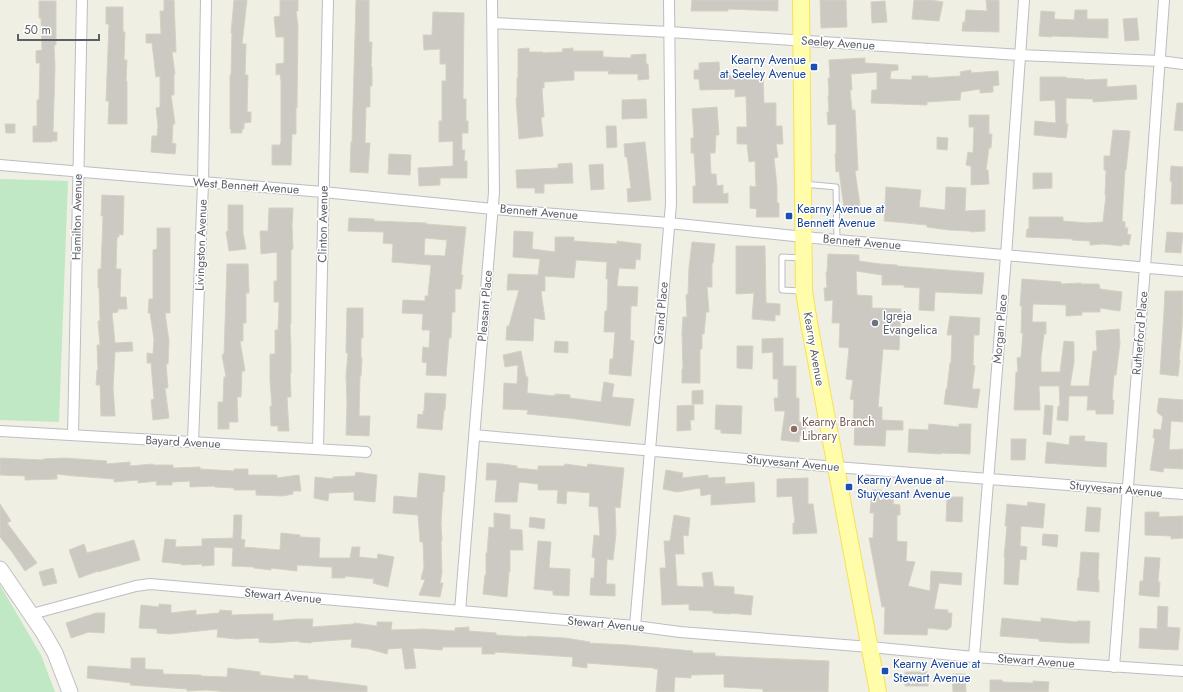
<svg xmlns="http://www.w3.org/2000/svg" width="1183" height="692" viewBox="0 0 1183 692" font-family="Jost,sans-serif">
	<rect width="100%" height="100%" fill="#f0efe4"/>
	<path fill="#c0e8c5" d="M0 179 68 181 59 422 0 420Z
		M0 585 41 655 55 692H0Z"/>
	<path fill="#cbc9c1" stroke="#d5d1c2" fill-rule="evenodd" d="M164 0H174L176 52H172L175 74 174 75V95H171L175 124H173L172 143 176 144 175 154 151 152 152 136H157L158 126 156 108 160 107V76L156 77 152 43H146V34H161L160 11H164Z
		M234 0H247L242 44H246L245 75H248L247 112H251V122L244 123V129H242V133H231V129H230V75H231L232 33H231Z
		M280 0H298V11H296L298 25 297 108H296V134H292L291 165H272V145H280L281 142V81L280 74 276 75V64L284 63V37H276L274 17 280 16Z
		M356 0H369V42H372L371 67H372V86H370V107H366L365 143H370L368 173 350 172 351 142H352Z
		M692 0H778V11L728 9V11H691Z
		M820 0H846L847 27 821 28Z
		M914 0H931L943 2 939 21 912 19Z
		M986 0H999V32L962 31 963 22H965L966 10 987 11Z
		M39 1H56V45H54L55 67 53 132H57V141H52V142H33V126H37V100H39L40 63H36V51L42 50 41 18H39Z
		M885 1 887 22 872 23 871 2Z
		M106 7H123V32H125L124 60H127L126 81H127V124H108L109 101H106L109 24H106Z
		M1075 10H1087V19H1108V38L1052 36V37L1039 36 1041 11 1055 12 1054 19 1074 20Z
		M433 12 464 13 463 99H466V121H468V133H462V150H465L464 161H467V178H440V185L419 186 418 168 453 166V141L439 142V121H442V81H446V64H440V49L424 50 423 35H432Z
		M1137 18 1139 40 1125 41 1123 19Z
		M529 48V52H543V53L563 52 562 49 573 48V51H603V57L631 58V55L646 54V64H648L649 79 638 80V74H608L609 71H574V80L544 82V88H542L544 117H541L543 136 519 139 516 98H517V78H518V49Z
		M865 58V63L898 65V70L891 71 890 79 912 80V76H928V78L961 76 960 72 971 70V73L998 71 999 85 993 86V92L980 93V89L961 92 960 100 927 102V105L871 103 872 90H877V72L851 74 852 90H850L852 110H855L858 170 855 171 860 205 844 208 839 171 836 172 835 154H836V124L828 125 827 112H829L828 96 829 95 828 78H830L829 60Z
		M719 62 720 76 763 74 764 103H776V126H782L783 144H776L778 157 774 158 777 187V203H779V217H756L757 209 750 208V186L756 187 755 161 749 162 747 144H737V127H747L746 96 735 97V89L700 90 699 79H694V70H699V63Z
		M1040 77H1066V78L1084 79V80L1107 79V87L1136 85 1137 99 1093 102V99L1066 98V124H1068L1066 138 1034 135 1035 121 1056 123 1055 100 1040 101Z
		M646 99 647 118 622 119V100Z
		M1177 103H1183V131L1174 130Z
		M717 107 719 135H716L715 153H710L711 174H716L717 186 723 185V194L728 193V203H693V186H696L694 153H691V138H694L692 109Z
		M969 115H989V134H992L991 148H989L986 170H988L989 184 971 185V166L966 165 968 152 973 153 974 127H969Z
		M5 124H15V133H6Z
		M606 126H616L617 147 607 148Z
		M1113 130 1130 131 1126 170H1125L1122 221 1125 222V228H1128L1127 234 1131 235 1129 245 1122 244V246L1103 244 1090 245V241L1072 240 1073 239 1026 237 1027 229H1029V217H1063V221L1087 223 1103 222 1106 195H1105L1106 170H1104V156H1110Z
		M937 137 948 138 947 150 937 149Z
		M645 142 651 200 628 202 627 189 631 188 627 157H625L624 144Z
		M389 154 411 155 410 175 388 174Z
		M572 163 573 183 544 184V193H535V188H517L516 170 558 168V164Z
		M603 164 604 189 591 190 589 165Z
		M1171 166 1183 167V204H1171L1172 182 1170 181Z
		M1033 173H1052V188L1033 189Z
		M886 187 921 190 919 207 945 210 946 187 966 188 965 211 985 210V231L971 232 970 231 949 230 927 227V225L884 221Z
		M102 195 124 196 123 235 119 234V237H117L116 269H121L120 297H126L127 309H118V312L112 313 115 343 132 342 133 351 115 352 113 388 115 416H101L100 385H96L97 370H98L97 345H100L98 321H100L99 288H98V269H101L103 216H101Z
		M228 205H243V233L246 249 229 251 226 232 228 231Z
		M269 208H293L292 226 293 249 291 250V324H290L291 349V373H290L291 397H287L289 431H278V426H271L270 406H272L270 380V354H275V330H278L279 302H274V281H277V252L261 254 260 231H268Z
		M349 218 374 219V221L426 223V224L466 227 461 275H463L461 289H455V312H452L451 338H449L446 376 426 375 427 363 422 362 423 347 429 348 430 330H422L423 314 402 313 403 300 425 301V296H428L431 265 392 262 393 244 383 243 384 232 348 231ZM425 238 447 240 445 256 424 255Z
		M157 228H170V313H165L169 341 168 364H166L168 388H165L169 418 153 420 151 400 154 399 151 363H147V353L153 354 154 339 150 313H148L149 299H153V250L157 249Z
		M514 231 533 232 532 249 555 252V237H574V241L617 244V241L641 244 640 260 636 259 635 269 619 268 617 286 638 287 637 306H631L630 340 634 341 631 376 609 374 610 359H613L615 332H604L605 311H607L608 279H606L607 262 576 260 574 278 545 276V291H541L545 320 534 318 533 341 506 340 507 326H509L519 290H507L508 274 538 275 540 259 513 257Z
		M1167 232 1183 233 1181 253 1165 252Z
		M692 242 715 244 713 263H712V287H707L709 312H706L704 334H702V349H700V383H682V369H683L682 333 683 317H687L686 295 688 294 689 267Z
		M736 246H765L766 303 780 304V315H775V321L752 319 754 293 736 294Z
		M828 254 859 255V261L880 264 897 265V266L984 273 982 294 935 292 934 311 919 310 920 288 904 287V285H882V275L856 271 857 295 872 296V308L901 309 899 350 883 349 878 407H882V420L903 421V430H886L885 446 854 445 855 421H853L854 400 850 399 853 380 846 379 849 348 839 347 840 323H832L833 300 825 301 824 288H827L826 272H827Z
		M227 264H248L249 293H246V323H243V341H240L245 371H242L241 397H237L238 422H229V429H218V402H223L224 377H226L222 355 224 354Z
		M1022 279 1061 282V284L1081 283V284H1099L1100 289 1122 292 1120 311 1100 308V312H1082V315L1066 316V305L1033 304 1032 322H1046V334H1044L1041 358V372H1060L1064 341 1074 342V362L1070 386H1089L1093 351H1097L1096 331 1119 329 1120 343 1116 375H1114L1112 400H1114L1113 414H1096V410H1087L1088 396H1069L1068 421 1057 420 1058 406H1060L1059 386H1039L1040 410H1014L1016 372H1018L1017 358 1021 357 1023 333H1021L1022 306H1020Z
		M1165 291H1183L1182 329 1179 360H1180L1178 376 1160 374 1164 312Z
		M347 308H363V338H361V358H362L361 376H360L359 416H370L369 436 346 435 347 401 346 376 348 353H346Z
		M950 316 980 318 979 335H974L973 365 975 366 972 389H980L977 408 944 404 946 389H947L950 363H951L952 335H947Z
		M783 338V366H796V398H799V422L806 423 804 436 800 435 799 442 781 440 785 411H775L774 398H778V379H773V352L762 353V339Z
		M555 341 568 342V353L554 352Z
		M737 346H753L752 369 737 368Z
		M521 351 526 377H528L527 393 555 396V394L570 395V398L601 402 604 382 614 384 612 397 634 399 630 426 568 418 527 414 528 410 503 409 504 383 517 384 518 365 505 367 503 355Z
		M703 390V404H692V391Z
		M425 393 446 394 445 410H444L442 430 417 428 418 414 423 415V411H424Z
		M1159 398 1183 400V422L1171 421 1169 450 1183 449V469L1164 468 1163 472 1150 470 1155 438H1153L1154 429 1161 430 1163 417 1157 412Z
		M694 405V420H690L691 430 677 431V406Z
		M716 405 742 406 741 434 721 433V430L715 429Z
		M1045 405 1053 406 1051 435 1043 434Z
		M929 424 959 427V424H971L970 454 941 453V454L908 452 909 429 928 430Z
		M1070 436H1085L1084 441 1107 443 1106 467 1045 463 1047 442 1069 445Z
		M1011 439H1026L1025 460H1011Z
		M0 458 44 460 43 459 64 458 107 461 106 464 130 462V466L153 464V465H173V468L200 467V469L234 471V469H248V475H277V478L299 475 301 491H293V494L283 496 256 495V490H234V488L215 487V486L190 487V481L172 482V485H156L157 481 138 483V480L114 482V479L74 476 57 474V479L25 480V476L0 475Z
		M487 463 502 464 517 466V468L538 470V466H564L565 464 587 467 588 464 624 468 620 508 615 507 616 534 613 560 607 559 606 584H615V596L590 595 591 578H594L595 558 592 557 594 535 600 536 598 507 589 506 590 493 567 491 566 504 557 503 558 490H538V484L519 482 517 502H495L497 480H486Z
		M666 470 683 473 682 478 708 475V478L725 477V484L754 482 755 502 711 505V494L701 496 700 488 677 492 663 489Z
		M356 472 377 475 375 502 354 500V492L329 493 328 501 314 498 315 477 333 479V477L355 476Z
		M419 473 445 476 444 492H443L441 524 442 541H441L442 573 440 583H443L440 597 419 595 425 580 421 579 424 567 423 542H420L418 515 393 513 394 496 417 498Z
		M808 478V504H813L817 533 793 534V523H795L792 496 777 497V479Z
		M872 490H882V494L894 495 893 504 900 505V515H897V541L907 542 906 561 915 562 908 586 930 591 931 571 962 573 961 585 939 583 934 609 948 610V613H952L951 627 947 630 928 628 927 635 884 634 885 607H882L869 538H873L874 513H870Z
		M947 497H963L962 522 946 521Z
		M1028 502 1045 504 1043 528 1021 526 1020 546 1027 547 1026 560 1020 559 1018 585 1004 584 1005 557H1004L1007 526H1005L1007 504 1027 506Z
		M0 504 11 521 7 523 37 563 25 571 12 552 0 537Z
		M1087 507 1101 508 1099 532 1085 531Z
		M1145 512H1159V517L1183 516V538L1171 539V536L1145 535Z
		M494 513 510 515V529L522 530 523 550H510V572H509L507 597 483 594 485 575H486V553H487L489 527 494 528Z
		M234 515H242L241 539 245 540 244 547 280 550 281 533 300 535V537L320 538 319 558H350L352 547H360L359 557 377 559 378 554 394 557 388 587 373 583 374 579 345 576V578H332V567L297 565V571L271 568V570L254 568V567L232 566 233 548 214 547V565L202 566V564L182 565V564L162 562 165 539 176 540 175 547 202 546V539L233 538Z
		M674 515 690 518 688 536 683 535 684 554H675L677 586 704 587 702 573 712 572 714 586 734 587V594L753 596 751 615 731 613V614L713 613V611L689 610V604L662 605 660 568H666L664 541H670Z
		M530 517 545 519 544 529 529 527Z
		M1043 534 1058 535 1057 547 1042 545Z
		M134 540 140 560 98 572V571L79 578 69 550 84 544 87 553Z
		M538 541 551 542 549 568 570 569 569 596 553 595V591L534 589Z
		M1081 552 1099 553 1098 580H1099V592L1077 590 1078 578H1079Z
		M1145 557 1160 558 1158 582H1160L1159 597 1139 595 1140 581H1143Z
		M53 568 57 583 43 586 39 572Z
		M159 604 171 605V613L196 610V615L219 613 220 610 232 611 231 615 260 614H273V621L297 619H313L312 627 354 624V623L377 626V622H392L391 630 424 629 455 631V628L469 627V631L496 633V635L527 637V636L565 638 590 642 589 643 627 645 693 651 692 653H715V656L829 661 828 692H763V689L724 687V674L691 675V678L675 677 674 692H656L658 669H654V668L587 663V668L572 666 573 657 495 652V654H482V647H443L442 650 413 648 416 668 405 669 402 648 388 649 387 654 369 649 351 647 352 639 311 642V643L299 642V641L271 643 259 642V638L236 639 217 637 218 629 170 634 157 633V629L139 628 141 605 159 607Z
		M1158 606 1168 607 1167 627 1180 628 1178 650 1139 648 1140 628 1157 629Z
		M96 613H105L104 633 89 632 71 638 66 623Z
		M1002 618 1041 622V618L1077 622V621H1090L1089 643H1069L1039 641V639L1000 636Z
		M131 658H145V669L163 670V674L201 675V676L227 677 228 668 260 672V675L294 679V675L308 676V679L367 686V692H230L206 690 187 691V689L130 685 131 683 87 678 88 666 131 669Z
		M905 672H928V686H905Z
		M952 674H965L966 692H953Z
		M990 680H1002V682L1033 683V681L1049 682 1048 692H990Z"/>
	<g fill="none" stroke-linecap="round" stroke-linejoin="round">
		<g stroke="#bcbdc4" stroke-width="7">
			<path id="service" d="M804 184 836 187 837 240
				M801 258 782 257V290L801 291"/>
		</g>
		<g stroke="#bcbdc4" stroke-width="12">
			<path id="minor" d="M493 23 669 32 1020 55 1160 61 1183 64
				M0 165 323 192 493 209 669 223 804 237 1183 271
				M0 431 366 452
				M73 435 82 0
				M474 435 836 467 1183 494
				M193 442 203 183 206 0
				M318 449 328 0
				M460 611 494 192 492 0
				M32 614 136 586 150 584 635 626 680 632 870 647 974 657 1183 671
				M635 626 671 204 669 0
				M974 657 1006 256 1024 0
				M1114 667 1145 267 1164 0"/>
		</g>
		<g stroke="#bdbfc6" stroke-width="17">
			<path id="secondary" d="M0 569 43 632 55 653 70 692"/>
		</g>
		<g stroke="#f8e155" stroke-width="18">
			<path id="primary" d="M801 0 804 291 809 323 878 692"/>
		</g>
		<use href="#service" stroke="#fff" stroke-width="5"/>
		<use href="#minor" stroke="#fff" stroke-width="10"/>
		<use href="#secondary" stroke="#fff" stroke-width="15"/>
		<use href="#primary" stroke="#fffdaa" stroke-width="16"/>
	</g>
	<g fill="#1a4fb4" stroke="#fff" stroke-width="1.5">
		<rect x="810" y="63" width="8" height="8" rx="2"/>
		<rect x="785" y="212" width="8" height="8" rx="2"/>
		<rect x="845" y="483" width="8" height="8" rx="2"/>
		<rect x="881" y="667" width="8" height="8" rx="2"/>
	</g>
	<circle fill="#6b7280" stroke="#fff" stroke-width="1.5" cx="875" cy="323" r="4"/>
	<circle fill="#8d6e63" stroke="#fff" stroke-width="1.5" cx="794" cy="429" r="4"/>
	<g text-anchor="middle" stroke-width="3" stroke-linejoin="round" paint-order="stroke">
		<g font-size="12" fill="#5c5f66" stroke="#fff">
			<text transform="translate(838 43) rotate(4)" y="4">Seeley Avenue</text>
			<text transform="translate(246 186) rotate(4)" y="4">West Bennett Avenue</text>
			<text transform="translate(539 212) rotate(5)" y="4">Bennett Avenue</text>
			<text transform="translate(77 217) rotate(-89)" y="4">Hamilton Avenue</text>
			<text transform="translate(323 224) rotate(-89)" y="4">Clinton Avenue</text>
			<text transform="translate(862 242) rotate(5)" y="4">Bennett Avenue</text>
			<text transform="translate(201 245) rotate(-88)" y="4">Livingston Avenue</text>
			<text transform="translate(485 306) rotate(-85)" y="4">Pleasant Place</text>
			<text transform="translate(661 313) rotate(-85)" y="4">Grand Place</text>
			<text transform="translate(1000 329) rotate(-85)" y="4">Morgan Place</text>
			<text transform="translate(1140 333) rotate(-85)" y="4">Rutherford Place</text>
			<text transform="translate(814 349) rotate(80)" y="4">Kearny Avenue</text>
			<text transform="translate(183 442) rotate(3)" y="4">Bayard Avenue</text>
			<text transform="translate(793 463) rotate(5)" y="4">Stuyvesant Avenue</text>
			<text transform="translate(1116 489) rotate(5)" y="4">Stuyvesant Avenue</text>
			<text transform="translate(283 596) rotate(5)" y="4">Stewart Avenue</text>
			<text transform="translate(606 624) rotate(5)" y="4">Stewart Avenue</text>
			<text transform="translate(1036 661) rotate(4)" y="4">Stewart Avenue</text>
		</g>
		<g font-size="12" fill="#164399" stroke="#fff" text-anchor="start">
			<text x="806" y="64" text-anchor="end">Kearny Avenue<tspan x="806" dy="14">at Seeley Avenue</tspan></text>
			<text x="797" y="213">Kearny Avenue at<tspan x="797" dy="14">Bennett Avenue</tspan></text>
			<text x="857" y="484">Kearny Avenue at<tspan x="857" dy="14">Stuyvesant Avenue</tspan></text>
			<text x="893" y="668">Kearny Avenue at<tspan x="893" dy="14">Stewart Avenue</tspan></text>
		</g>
		<g font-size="12" fill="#5b616d" stroke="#fff" text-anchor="start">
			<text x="883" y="320">Igreja<tspan x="883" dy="14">Evangelica</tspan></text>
		</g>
		<g font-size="12" fill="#785e54" stroke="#fff" text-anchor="start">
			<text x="802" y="426">Kearny Branch<tspan x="802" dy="14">Library</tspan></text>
		</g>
	</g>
	<path d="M18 34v6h81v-6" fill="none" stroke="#5c5f66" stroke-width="2"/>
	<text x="24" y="34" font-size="12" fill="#5c5f66" stroke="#ffffff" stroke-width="3" paint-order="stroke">50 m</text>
</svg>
